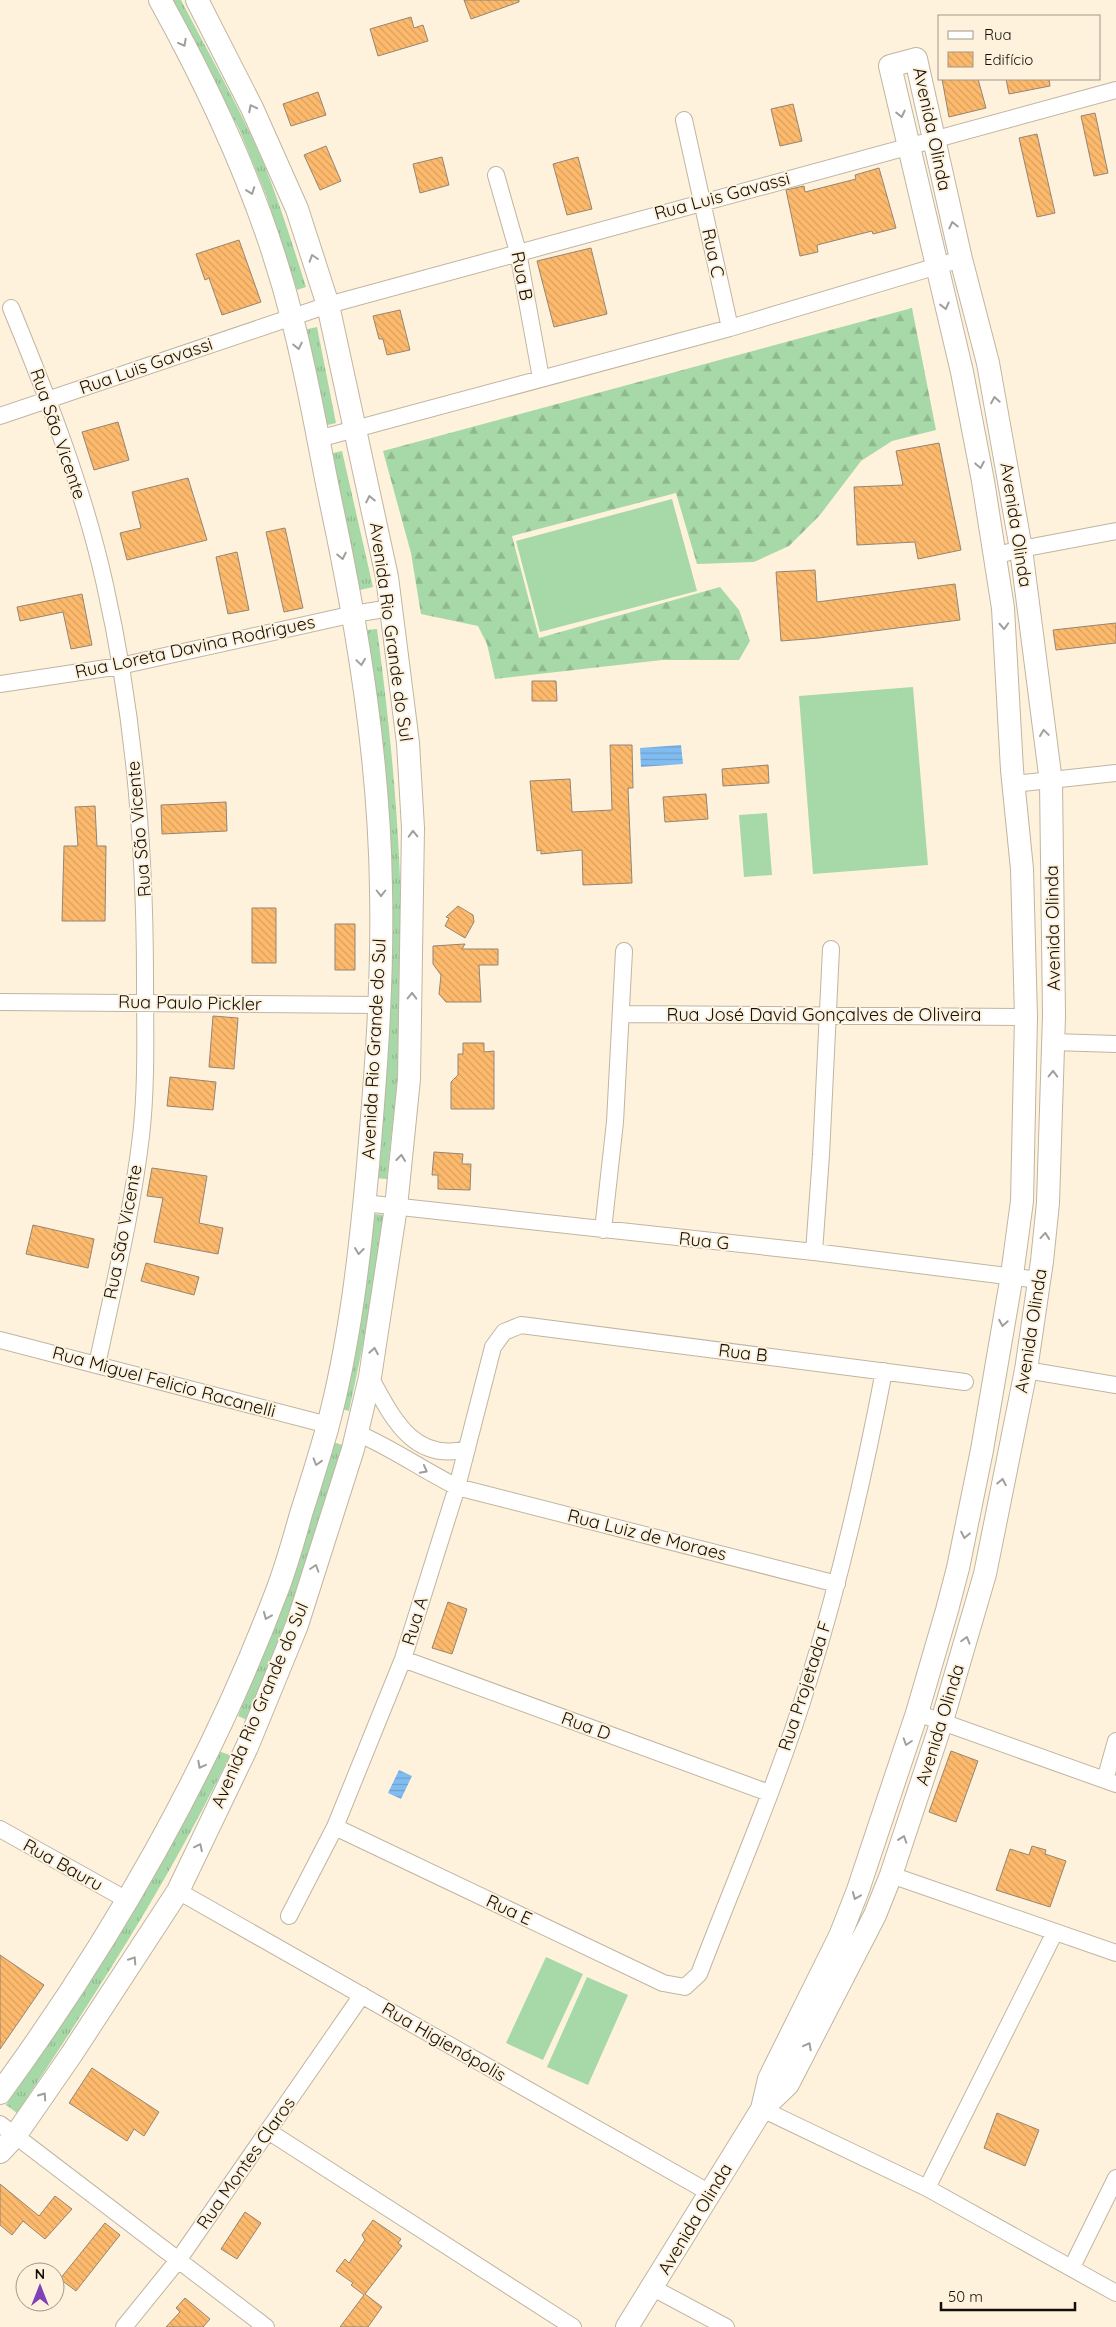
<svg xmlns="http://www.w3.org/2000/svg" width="1116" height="2327" viewBox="0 0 1116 2327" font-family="Quicksand,sans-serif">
	<defs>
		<pattern id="grass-tufts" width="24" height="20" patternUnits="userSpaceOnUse" patternTransform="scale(1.25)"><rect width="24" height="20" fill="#a7d8a8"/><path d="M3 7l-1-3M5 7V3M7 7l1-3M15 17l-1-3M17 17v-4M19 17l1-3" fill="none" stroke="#8fb88f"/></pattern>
		<pattern id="forest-firs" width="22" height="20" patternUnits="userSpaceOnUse" patternTransform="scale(1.25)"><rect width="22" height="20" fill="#a7d8a8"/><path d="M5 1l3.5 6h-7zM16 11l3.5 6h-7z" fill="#8fb88f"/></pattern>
		<pattern id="water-rules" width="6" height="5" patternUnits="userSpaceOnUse" patternTransform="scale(1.25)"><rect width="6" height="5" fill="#81bcf1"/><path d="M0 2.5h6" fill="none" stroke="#6fa0cd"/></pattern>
		<pattern id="building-back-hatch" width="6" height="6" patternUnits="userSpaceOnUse" patternTransform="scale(1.25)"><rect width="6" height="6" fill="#fdba6d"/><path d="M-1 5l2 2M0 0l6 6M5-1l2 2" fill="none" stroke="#d89f5d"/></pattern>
	</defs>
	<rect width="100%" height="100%" fill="#fef2dd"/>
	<path fill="url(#grass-tufts)" d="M172 0H181C209 54 240 108 264 164 280 204 293 246 306 287L297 290 266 195 239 129Z
		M317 327 336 423 324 426 303 330Z
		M342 451 373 587 360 590 329 454Z
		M377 629C396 770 407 909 399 1051 397 1094 391 1136 387 1179L374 1178 366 630Z
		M374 1214 385 1215 368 1321 349 1411 338 1408Z
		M332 1442 343 1445 290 1617 249 1721 238 1716 279 1614Z
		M218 1751 230 1755C169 1881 94 1997 17 2113L6 2105 96 1970Z"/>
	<path fill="url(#forest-firs)" d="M912 308 936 430 892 441 861 461 820 515 789 546 754 562 697 564 676 493 512 536 539 638 720 587 739 610 750 641 739 660H662L495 679 487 644 478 626 421 614 411 553 383 451Z"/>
	<path fill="#a7d8a8" d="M672 499 697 591 540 632 516 541Z
		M913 687 928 865 813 874 799 696Z
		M767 813 772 875 744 877 739 815Z
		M546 1957 583 1974 543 2060 506 2043Z
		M587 1977 628 1995 588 2085 547 2067Z"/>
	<path fill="url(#water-rules)" d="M681 745 683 764 641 767 640 748Z
		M399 1770 412 1776 401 1799 388 1793Z"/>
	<path fill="url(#building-back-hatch)" stroke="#948574" d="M464 0H519V2L471 19Z
		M411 17 414 28 423 25 428 41 378 56 370 29Z
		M942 79H978L986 108 949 117Z
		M1006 79H1049L1050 86 1009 94Z
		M318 92 326 115 291 126 283 104Z
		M793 104 802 141 780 146 771 109Z
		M1095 113 1108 173 1094 176 1081 116Z
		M1037 134 1055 213 1037 217 1019 138Z
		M326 146 341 181 320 190 304 155Z
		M442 157 449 185 420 193 413 164Z
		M578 157 592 209 567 215 553 164Z
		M879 168 896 228 873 234 872 231 817 245 818 252 800 256 786 190 804 186 805 192 856 179 855 175Z
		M239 240 261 302 222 315 209 278 205 280 196 254Z
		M591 248 607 314 554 327 537 261Z
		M400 310 410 350 387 355 383 339H379L373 316Z
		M118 422 129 460 94 470 82 432Z
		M939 443 961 550 918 559 915 542 857 545 854 487 903 485 896 451Z
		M188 478 207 540 127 560 120 533 141 528 132 492Z
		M285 528 303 608 284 612 266 532Z
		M237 552 249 610 228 614 216 557Z
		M815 570 817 602 955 584 960 620 819 638 781 641 776 572Z
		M82 594 92 645 71 649 63 612 20 621 17 607Z
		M1116 623V643L1056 650 1053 630Z
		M532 681H556L557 701H532Z
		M610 745H632L633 788H628L632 883 583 885 582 850 541 854V850L537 851 530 781 570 779 572 812 612 810Z
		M768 765 769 783 723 786 722 769Z
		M706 794 708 819 665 822 663 797Z
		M226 802 227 831 162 834 161 805Z
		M95 806 97 846H106L105 921H62L64 846H78L75 807Z
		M458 906 473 915 474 922 465 938 445 926 449 918 446 917Z
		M252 908H276V963H252Z
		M335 924H355V970H335Z
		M465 944 462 949H498V965H479L481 1002H446L439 994 441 975 433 964V946Z
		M213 1016 238 1018 234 1069 209 1067Z
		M463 1043H484V1052L494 1051V1109H451V1082L458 1075V1054H463Z
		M170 1077 216 1082 213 1110 167 1106Z
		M434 1152 463 1154 462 1164H471L470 1190 438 1189V1175H432Z
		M152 1168 207 1176 199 1223 223 1228 218 1254 154 1242 163 1198 147 1196Z
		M33 1225 94 1239 88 1268 26 1254Z
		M146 1263 199 1277 194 1295 141 1281Z
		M448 1602 467 1609 452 1654 432 1648Z
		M951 1751 978 1761 956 1822 929 1812Z
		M1032 1846 1046 1850 1045 1854 1066 1861 1050 1907 996 1890 1010 1849 1029 1855Z
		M0 1955 44 1985 0 2049Z
		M92 2068 159 2112 144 2136 134 2129 127 2141 69 2103Z
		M997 2113 1039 2130 1025 2166 984 2148Z
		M0 2184 39 2216 55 2196 72 2209 45 2239 23 2221 12 2235 0 2225Z
		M245 2212 261 2223 237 2259 221 2249Z
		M373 2220 401 2239 398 2243 402 2246 365 2294 382 2307 368 2327H340L364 2295 351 2285 353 2283 336 2271 345 2259 349 2263 365 2240 362 2235Z
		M105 2223 120 2235 76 2291 60 2279Z
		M185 2298 210 2319 203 2327H166L180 2312 176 2308Z"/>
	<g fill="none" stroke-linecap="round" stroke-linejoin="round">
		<g stroke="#c0b5a1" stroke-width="18">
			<path id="street" d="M684 120 730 328
				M496 175 518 252 541 378
				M11 308C48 398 84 490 105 585 134 714 145 846 145 978 145 1030 147 1084 141 1136 132 1213 113 1289 97 1365
				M0 416 328 305 1116 90
				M318 439 730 328 961 259
				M994 556 1021 549 1116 531
				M0 684 120 666 354 614 390 608
				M1014 784 1116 773
				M0 1002 381 1005
				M622 1014 1026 1017
				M1053 1042 1116 1044
				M364 1203 814 1252 1039 1280
				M603 1230 615 1122 624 951
				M814 1252 821 1155 831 949
				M0 1340 328 1425
				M1026 1370 1116 1385
				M370 1377C392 1417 413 1463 467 1449
				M357 1433C392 1448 423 1470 457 1487L837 1584
				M403 1659 769 1793
				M917 1713 1116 1784
				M1105 1780 1116 1741
				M335 1827 663 1983 685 1987 699 1974C736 1877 778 1782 808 1683 840 1581 864 1476 884 1371
				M0 1829 127 1900
				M891 1875 1116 1953
				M178 1891 710 2193
				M289 1916 335 1827 403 1659 457 1487 493 1347 504 1332 521 1325 965 1382
				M762 2109 927 2188 1116 2293
				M0 2124 266 2327
				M268 2131 573 2327
				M927 2188 1055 1932
				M1072 2267 1116 2178
				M653 2288 726 2327
				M124 2327 179 2259 362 1995"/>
		</g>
		<g stroke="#c0b5a1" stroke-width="24">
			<path id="secondary" d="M0 2093C112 1940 211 1767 278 1588 287 1564 294 1539 301 1514 310 1486 319 1457 327 1429 350 1343 360 1253 368 1165 376 1073 383 981 381 888 379 758 358 630 331 503 318 441 308 378 292 318 264 206 216 101 160 0
				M0 2152 15 2136 71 2055 178 1891 247 1747 297 1625 353 1449 370 1377 396 1207 409 1079 413 828 408 743 387 577 328 305 297 209 252 108 197 0
				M627 2327 762 2109 788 2084 875 1915 891 1875 942 1721 985 1574 1026 1370 1042 1261 1048 1203 1054 1016 1051 782 1021 549 988 363 961 259 916 59 890 66 962 372 983 481 1003 608 1012 770 1022 869 1026 1017 1022 1201 1012 1275 982 1450 958 1568 947 1610 917 1713 858 1890 840 1936 769 2079 762 2109"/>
		</g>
		<use href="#street" stroke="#fff" stroke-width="16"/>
		<use href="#secondary" stroke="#fff" stroke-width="22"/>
	</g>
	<defs><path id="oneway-chevron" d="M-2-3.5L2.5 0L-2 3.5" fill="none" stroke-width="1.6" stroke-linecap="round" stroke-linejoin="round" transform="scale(1.25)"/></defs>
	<g stroke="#a19f9c">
		<use href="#oneway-chevron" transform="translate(183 43) rotate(62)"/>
		<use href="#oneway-chevron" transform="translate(252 108) rotate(-117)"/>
		<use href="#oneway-chevron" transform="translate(901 114) rotate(77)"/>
		<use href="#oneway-chevron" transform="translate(251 191) rotate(70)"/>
		<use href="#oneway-chevron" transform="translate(953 225) rotate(-103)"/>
		<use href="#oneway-chevron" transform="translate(313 258) rotate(-108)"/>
		<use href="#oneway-chevron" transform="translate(945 306) rotate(76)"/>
		<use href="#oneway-chevron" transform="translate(298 346) rotate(78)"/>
		<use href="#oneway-chevron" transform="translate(995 400) rotate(-100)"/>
		<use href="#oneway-chevron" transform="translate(980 465) rotate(79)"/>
		<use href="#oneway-chevron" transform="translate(370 499) rotate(-102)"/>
		<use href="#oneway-chevron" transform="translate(342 556) rotate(78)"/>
		<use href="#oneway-chevron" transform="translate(1004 626) rotate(87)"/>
		<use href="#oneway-chevron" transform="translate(361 662) rotate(82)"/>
		<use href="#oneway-chevron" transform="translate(1044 733) rotate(-98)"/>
		<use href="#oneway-chevron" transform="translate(413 834) rotate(-91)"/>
		<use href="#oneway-chevron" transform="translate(381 893) rotate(90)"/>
		<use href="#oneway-chevron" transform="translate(412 996) rotate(-89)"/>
		<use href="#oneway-chevron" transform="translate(1053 1074) rotate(-89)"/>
		<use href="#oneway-chevron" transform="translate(401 1158) rotate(-84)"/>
		<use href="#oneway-chevron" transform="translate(1045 1236) rotate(-85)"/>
		<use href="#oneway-chevron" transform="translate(359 1251) rotate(97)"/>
		<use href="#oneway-chevron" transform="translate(1003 1323) rotate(100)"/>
		<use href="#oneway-chevron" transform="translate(374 1351) rotate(-80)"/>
		<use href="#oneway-chevron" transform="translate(317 1462) rotate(107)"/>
		<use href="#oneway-chevron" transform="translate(424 1470) rotate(28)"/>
		<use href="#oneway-chevron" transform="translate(1002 1482) rotate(-79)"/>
		<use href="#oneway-chevron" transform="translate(965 1535) rotate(101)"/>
		<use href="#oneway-chevron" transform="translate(315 1568) rotate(-72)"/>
		<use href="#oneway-chevron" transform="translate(267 1616) rotate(113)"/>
		<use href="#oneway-chevron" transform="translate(966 1640) rotate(-74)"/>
		<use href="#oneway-chevron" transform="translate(907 1742) rotate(108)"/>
		<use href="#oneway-chevron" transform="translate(201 1765) rotate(118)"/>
		<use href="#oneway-chevron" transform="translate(903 1839) rotate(-71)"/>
		<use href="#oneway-chevron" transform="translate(199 1847) rotate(-64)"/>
		<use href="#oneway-chevron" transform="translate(856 1896) rotate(112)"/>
		<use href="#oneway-chevron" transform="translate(133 1960) rotate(-57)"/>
		<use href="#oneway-chevron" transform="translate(808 2046) rotate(-62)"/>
		<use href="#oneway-chevron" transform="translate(43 2096) rotate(-55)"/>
	</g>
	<g text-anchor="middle" stroke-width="4" stroke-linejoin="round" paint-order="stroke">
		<g font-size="18" fill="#130f08" stroke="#fef2dd">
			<text transform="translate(932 129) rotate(78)" y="6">Avenida Olinda</text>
			<text transform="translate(722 196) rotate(-15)" y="6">Rua Luis Gavassi</text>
			<text transform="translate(713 253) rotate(78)" y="6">Rua C</text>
			<text transform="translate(522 276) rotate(79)" y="6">Rua B</text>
			<text transform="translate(146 366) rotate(-19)" y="6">Rua Luis Gavassi</text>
			<text transform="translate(58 434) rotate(71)" y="6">Rua São Vicente</text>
			<text transform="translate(1016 525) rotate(81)" y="6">Avenida Olinda</text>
			<text transform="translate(391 632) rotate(82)" y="6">Avenida Rio Grande do Sul</text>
			<text transform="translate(195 647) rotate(-12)" y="6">Rua Loreta Davina Rodrigues</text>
			<text transform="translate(139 829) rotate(-95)" y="6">Rua São Vicente</text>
			<text transform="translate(1053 928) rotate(-91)" y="6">Avenida Olinda</text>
			<text transform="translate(190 1003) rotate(1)" y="6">Rua Paulo Pickler</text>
			<text x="824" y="1021">Rua José David Gonçalves de Oliveira</text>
			<text transform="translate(374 1049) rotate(-87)" y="6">Avenida Rio Grande do Sul</text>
			<text transform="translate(123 1232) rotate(-79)" y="6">Rua São Vicente</text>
			<text transform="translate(704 1241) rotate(6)" y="6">Rua G</text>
			<text transform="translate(1031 1331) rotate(-81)" y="6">Avenida Olinda</text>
			<text transform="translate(743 1353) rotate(7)" y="6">Rua B</text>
			<text transform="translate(164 1382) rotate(15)" y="6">Rua Miguel Felicio Racanelli</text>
			<text transform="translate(647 1535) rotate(14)" y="6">Rua Luiz de Moraes</text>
			<text transform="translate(415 1621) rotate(-73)" y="6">Rua A</text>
			<text transform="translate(805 1686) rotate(-72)" y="6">Rua Projetada F</text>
			<text transform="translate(260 1705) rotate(-67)" y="6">Avenida Rio Grande do Sul</text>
			<text transform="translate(940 1725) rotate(-73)" y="6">Avenida Olinda</text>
			<text transform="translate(586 1726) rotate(20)" y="6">Rua D</text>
			<text transform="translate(63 1865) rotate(29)" y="6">Rua Bauru</text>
			<text transform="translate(509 1910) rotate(25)" y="6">Rua E</text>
			<text transform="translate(444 2042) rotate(30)" y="6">Rua Higienópolis</text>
			<text transform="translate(246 2163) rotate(-55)" y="6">Rua Montes Claros</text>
			<text transform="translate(695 2219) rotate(-59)" y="6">Avenida Olinda</text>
		</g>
	</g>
	<rect x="938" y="15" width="162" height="65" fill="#fef2dd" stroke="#a09788"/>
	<rect x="948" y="31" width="25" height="8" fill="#ffffff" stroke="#a09788"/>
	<text x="984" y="40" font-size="15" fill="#130f08">Rua</text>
	<rect x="948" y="52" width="25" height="15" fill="url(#building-back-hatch)" stroke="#a09788"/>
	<text x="984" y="65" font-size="15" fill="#130f08">Edifício</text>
	<g transform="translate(40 2287)"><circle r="24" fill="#fef2dd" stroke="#a09788"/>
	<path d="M0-4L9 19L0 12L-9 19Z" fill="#8141b6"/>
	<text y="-8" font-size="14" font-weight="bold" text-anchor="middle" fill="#130f08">N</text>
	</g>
	<path d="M941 2302v8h134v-8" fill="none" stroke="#130f08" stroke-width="2.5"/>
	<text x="948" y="2302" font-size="15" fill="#130f08" stroke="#fef2dd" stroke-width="4" paint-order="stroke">50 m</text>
</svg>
